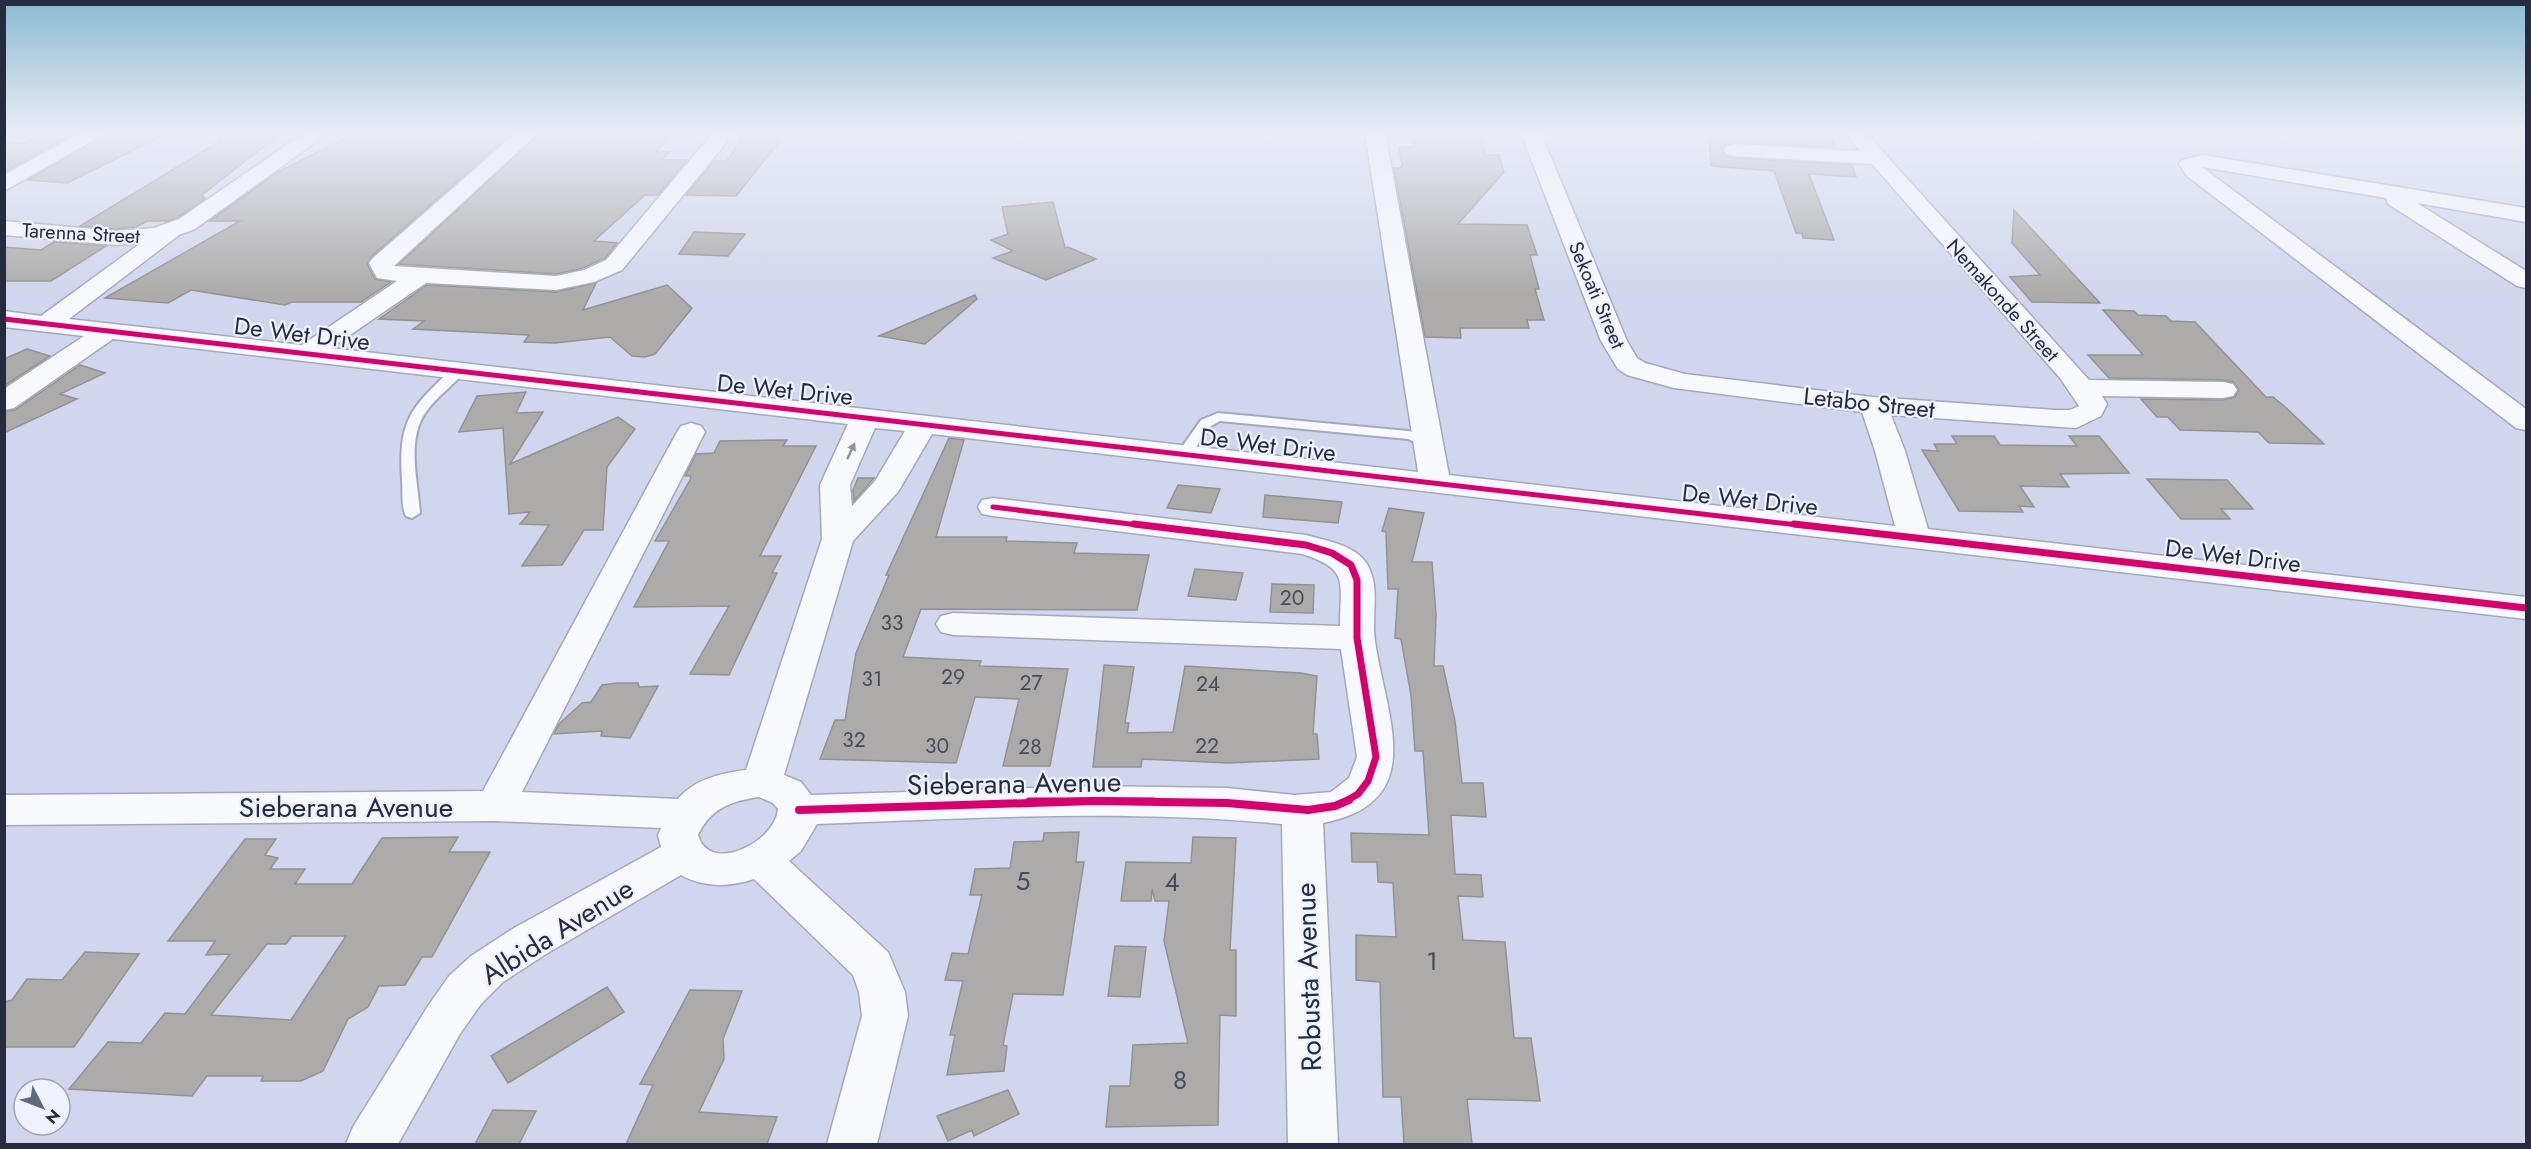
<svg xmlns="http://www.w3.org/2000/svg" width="2531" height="1149" viewBox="0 0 2531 1149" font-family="Jost,sans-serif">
	<rect width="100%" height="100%" fill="#d0d6ed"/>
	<path fill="#acabaa" stroke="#939293" stroke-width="1.5" fill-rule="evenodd" d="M42 133H75L4 172V141L23 144Z
		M108 133H168L67 183 28 180Z
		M216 133H281L202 195 205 199 178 217 168 221H147L136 227 115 229 80 226 220 141Z
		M374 133H512L371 257 367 264 375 279 391 282 361 302H292L285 305 191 290 168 303 105 298 240 221H210L276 173 349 136 361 137Z
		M540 133H673L656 152H670L661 160H687L658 195H645L594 241 617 243 605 258 583 268 556 274 399 264Z
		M1709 133 1831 135 1835 147 1734 142 1726 144 1722 150 1726 156 1734 158 1852 165 1856 177 1809 174 1834 240 1803 238 1802 233H1796L1774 171 1711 166Z
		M785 135 736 196 686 195 714 161H727L742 137Z
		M1412 141H1482L1486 155H1499L1504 172 1458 224 1527 225 1537 255H1530L1539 289H1535L1544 320H1527L1529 328H1460L1461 338 1425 337 1394 168H1400L1402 165 1399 147H1413Z
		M1053 202 1065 248 1068 247 1096 259 1046 280 993 258 1013 251 991 240 1008 234 1002 207Z
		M2014 210 2100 303 2032 302 2010 277 2040 275 2012 243Z
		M694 232 745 234 728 256 679 254Z
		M54 242 106 246 51 281H4V247L41 250Z
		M596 283 583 310 667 285 692 308 655 354 645 357 632 356 610 337 555 343 524 342 529 335 413 329 424 321 379 319 427 285 556 292Z
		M975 295 977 299 925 344 879 336Z
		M2103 310 2134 311 2138 315 2166 316 2171 321 2195 322 2266 397H2273L2284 406 2324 444 2269 443 2258 432 2180 430 2168 417H2157L2141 399 2223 400 2235 397 2239 389 2233 382 2223 380 2109 378 2088 355H2143Z
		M27 349 50 356 4 386V359Z
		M80 365 105 373 60 394 77 399 4 433V412L15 410Z
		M526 392 516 413 543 412 510 464 618 417 635 429 607 467 603 530H584L562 565 522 566 549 525 520 524 530 512 509 514 503 428 459 432 477 396Z
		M1952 436H1994L2000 445 2077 446 2069 436H2099L2129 473 2060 474 2069 487 2020 486 2034 507 2019 506 2023 512 1959 511 1922 450 1938 451 1934 444H1957Z
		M949 438 964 440 936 537H1007L1006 541 1077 543 1074 553 1149 555 1137 610 921 609 903 657 981 661 979 666 1068 669 1050 766H1003L1019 699 975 697 956 763 820 759 835 720H845L856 653 889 575H886Z
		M787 440 783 446H816L760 556H781L772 573H777L729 675 690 674 729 606 634 607 669 541H655L690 480 691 476H685L696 454 714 453 720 441Z
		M858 478H874L854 501 853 490Z
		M2147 479 2227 480 2253 509H2221L2230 519H2181Z
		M1178 485 1220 489 1211 513 1167 508Z
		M1265 495 1342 502 1338 523 1263 517Z
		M1389 508 1424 513 1412 562H1432L1436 615 1434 666H1443L1455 721 1462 783H1483L1486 817 1451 815 1455 874 1481 875 1483 897 1458 896 1463 940 1505 942 1514 1038H1531L1540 1101 1467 1099 1472 1144H1404L1401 1097H1383L1380 982 1356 980V935L1396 937 1393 883 1378 882 1377 862H1352L1351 833 1429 835 1423 751H1415L1411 695 1401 639 1395 638 1398 589H1388L1386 532 1382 531Z
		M1195 569 1243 573 1236 600 1188 596Z
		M1272 584 1314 585 1313 613 1270 612Z
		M1104 665 1134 667 1125 723H1129L1127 733 1173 732 1185 666 1301 673 1317 676 1313 734H1317L1319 759 1229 763 1142 759 1141 767H1093Z
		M617 683H638L639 687 658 686 630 738 601 736 602 731 554 734 559 724 582 703 591 702 602 685Z
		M1079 832 1076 862H1084L1063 995 1013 994 1003 1045 1007 1046 1004 1071 947 1075 955 1035H950L963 981 945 980 952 953 968 954 982 895H970L975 869 1010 868 1014 842 1043 841 1044 833Z
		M458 837 449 852H490L432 957H422L405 985 379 986 368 1007 348 1019 323 1071 301 1081H261L263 1076H207L192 1096 69 1089 108 1042 141 1043 165 1013 185 1014 230 954 206 955 215 941H168L245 839H276L265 855 278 858 270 869H305L295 884H352L382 838ZM292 936H346L291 1020 211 1015 267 944H286Z
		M1193 837 1236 838 1230 950H1236V1016L1220 1015 1218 1125 1106 1127 1110 1086H1130L1133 1045 1188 1043 1164 941 1169 901H1155L1152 889 1151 901H1121L1126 862 1191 863Z
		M1115 946 1146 947 1140 997 1108 996Z
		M85 952 139 954 74 1047H4V1002L12 1000 27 979 62 980Z
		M607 987 624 1012 508 1083 491 1056Z
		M690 990 742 991 723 1039 724 1059 699 1112 777 1117 767 1144H626L653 1085 640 1084Z
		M1008 1090 1019 1114 974 1136 972 1130 948 1141 937 1116Z
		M493 1110 536 1111 519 1144H475Z"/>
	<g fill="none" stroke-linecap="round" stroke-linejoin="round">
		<g stroke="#a3a8bc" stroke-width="4">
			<path id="service" d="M458 367 465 371C453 386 437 396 426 412 406 439 418 482 420 513L412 518 406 516C401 507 403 491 402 480 398 419 411 408 453 368Z
				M1218 413 1408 431 1426 435 1436 444 1429 448 1408 439 1220 421 1211 426 1189 457H1179L1177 454 1201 420Z"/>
		</g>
		<g stroke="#a3a8bc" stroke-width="3">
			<path id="minor" d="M80 133H106L4 191V175Z
				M304 133H328L195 229 179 235 69 319 302 345 397 281 377 278 369 263 373 258 516 133H538L394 266 556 276 584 270 606 260 713 133H734L622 270 594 282 556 290 426 283 331 348 1418 472 1365 133H1385L1449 475 1895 526 1875 451 1862 412 1674 388 1627 375 1618 369 1601 341 1521 133H1541L1627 341 1637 358 1645 363 1685 374 1873 397 2055 410H2070L2079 406 2060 378 1872 164 1734 156 1727 154 1724 150 1727 146 1734 144 1860 151 1845 133H1866L2089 380 2223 382 2233 384 2237 390 2233 396 2223 398 2102 396 2107 404 2101 416 2076 428 1891 415 1905 451 1928 529 2526 597V619L932 434 898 492 853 541 784 775 801 782 811 795 1094 786 1227 788 1295 795 1331 792 1349 778 1357 757 1341 649 953 635 941 632 936 624 941 616 953 613 1340 626C1340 582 1350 569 1302 554L993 516 982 514 978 507 982 500 993 498 1306 535C1325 540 1352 545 1364 560 1382 582 1371 615 1375 641 1386 717 1430 802 1323 823L1338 1144H1288L1282 824C1127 809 972 818 817 824L801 851 789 861 888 952 905 992 908 1016 877 1144H827L862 1016 859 992 853 975 754 879C730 887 704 888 681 875L546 954 503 982 481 1004 460 1034 398 1144H346L353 1127 428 1006 449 976 471 956 514 928 661 847 658 835 661 828 495 821 4 825V795L483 791 677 432 681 426 691 423 701 426 705 432 522 792 678 799C694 779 722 773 746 770L822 539 820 485 848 424 113 339 14 408 4 410V389L84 336 4 327V311L41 316 141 243 115 245 4 235V221L115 231 154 228 179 219ZM875 428 905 431 875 481 852 506 850 485ZM759 797 773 803 778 809C775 843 709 875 698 835 711 808 731 801 759 797Z
				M2203 155 2526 208V222L2417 203 2526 271V288L2517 286 2388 204 2386 198 2202 167 2526 409V430L2516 428 2187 176 2179 164 2182 160Z"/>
		</g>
		<use href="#service" fill="#f8f9fc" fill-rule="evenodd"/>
		<use href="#minor" fill="#f8f9fc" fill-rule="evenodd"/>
		<g stroke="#eff2fd" stroke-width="8">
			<path id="cycleway-far2" d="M4 319 1807 526
				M993 507 1146 526"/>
		</g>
		<g stroke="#eff2fd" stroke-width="10">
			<path id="cycleway-far1" d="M1134 524 1306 545 1332 553 1351 565 1357 580V638L1376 757 1368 781 1358 794 1346 801
				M1794 524 2526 608
				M1029 801H1154"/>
		</g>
		<g stroke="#eff2fd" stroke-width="12">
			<path id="cycleway" d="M799 810 1094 801 1227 803 1308 810 1335 806 1349 800"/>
		</g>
		<use href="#cycleway-far2" stroke="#d6006c" stroke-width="5"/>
		<use href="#cycleway-far1" stroke="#d6006c" stroke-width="7"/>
		<use href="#cycleway" stroke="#d6006c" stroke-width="8"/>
	</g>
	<defs><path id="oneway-solid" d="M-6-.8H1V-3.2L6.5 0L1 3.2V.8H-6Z" transform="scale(1.5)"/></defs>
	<use fill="#8f929e" href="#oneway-solid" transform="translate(851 451) rotate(-65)"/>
	<linearGradient id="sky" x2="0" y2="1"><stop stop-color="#8abad1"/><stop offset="0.45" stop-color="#eaedf7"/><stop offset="1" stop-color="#eaedf7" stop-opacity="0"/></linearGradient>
	<rect width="2531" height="294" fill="url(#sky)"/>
	<g text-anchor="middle" stroke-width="4.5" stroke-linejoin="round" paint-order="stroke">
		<g font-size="20" fill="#262c3f" stroke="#eff2fd">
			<text transform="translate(81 233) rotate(3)" y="7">Tarenna Street</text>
			<text transform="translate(1597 295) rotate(67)" y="7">Sekoati Street</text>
			<text transform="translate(2003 300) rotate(48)" y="7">Nemakonde Street</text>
		</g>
		<g font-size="21" fill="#484c5a">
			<text x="1292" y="605">20</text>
			<text x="892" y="630">33</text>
			<text x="953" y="684">29</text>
			<text x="872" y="686">31</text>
			<text x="1031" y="690">27</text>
			<text x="1208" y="691">24</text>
			<text x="854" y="747">32</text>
			<text x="937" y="753">30</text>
			<text x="1207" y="753">22</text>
			<text x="1030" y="754">28</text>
		</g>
		<g font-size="24" fill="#262c3f" stroke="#eff2fd">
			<text transform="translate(302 334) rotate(7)" y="8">De Wet Drive</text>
			<text transform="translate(785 390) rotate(6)" y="8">De Wet Drive</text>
			<text transform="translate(1869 403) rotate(6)" y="8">Letabo Street</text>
			<text transform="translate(1268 445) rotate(7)" y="8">De Wet Drive</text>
			<text transform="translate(1750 500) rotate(6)" y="8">De Wet Drive</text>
			<text transform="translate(2233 556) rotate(7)" y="8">De Wet Drive</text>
		</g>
		<g font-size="26" fill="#484c5a">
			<text x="1023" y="890">5</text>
			<text x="1172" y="891">4</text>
			<text x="1432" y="970">1</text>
			<text x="1180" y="1089">8</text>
		</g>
		<g font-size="28" fill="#262c3f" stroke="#eff2fd">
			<text transform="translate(1014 783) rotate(-1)" y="10">Sieberana Avenue</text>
			<text x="346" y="817">Sieberana Avenue</text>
			<text transform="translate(557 931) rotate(-32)" y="10">Albida Avenue</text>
			<text transform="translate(1308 977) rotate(-92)" y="10">Robusta Avenue</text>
		</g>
	</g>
	<rect width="2531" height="1149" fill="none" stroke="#262c3f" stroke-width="12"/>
	<g transform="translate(42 1107) rotate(132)"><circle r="28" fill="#eff2fd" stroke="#9fa3b1" stroke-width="1.5"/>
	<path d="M0-4.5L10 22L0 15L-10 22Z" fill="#62687c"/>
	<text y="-9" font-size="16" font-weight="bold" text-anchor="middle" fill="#262c3f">N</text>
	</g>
</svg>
